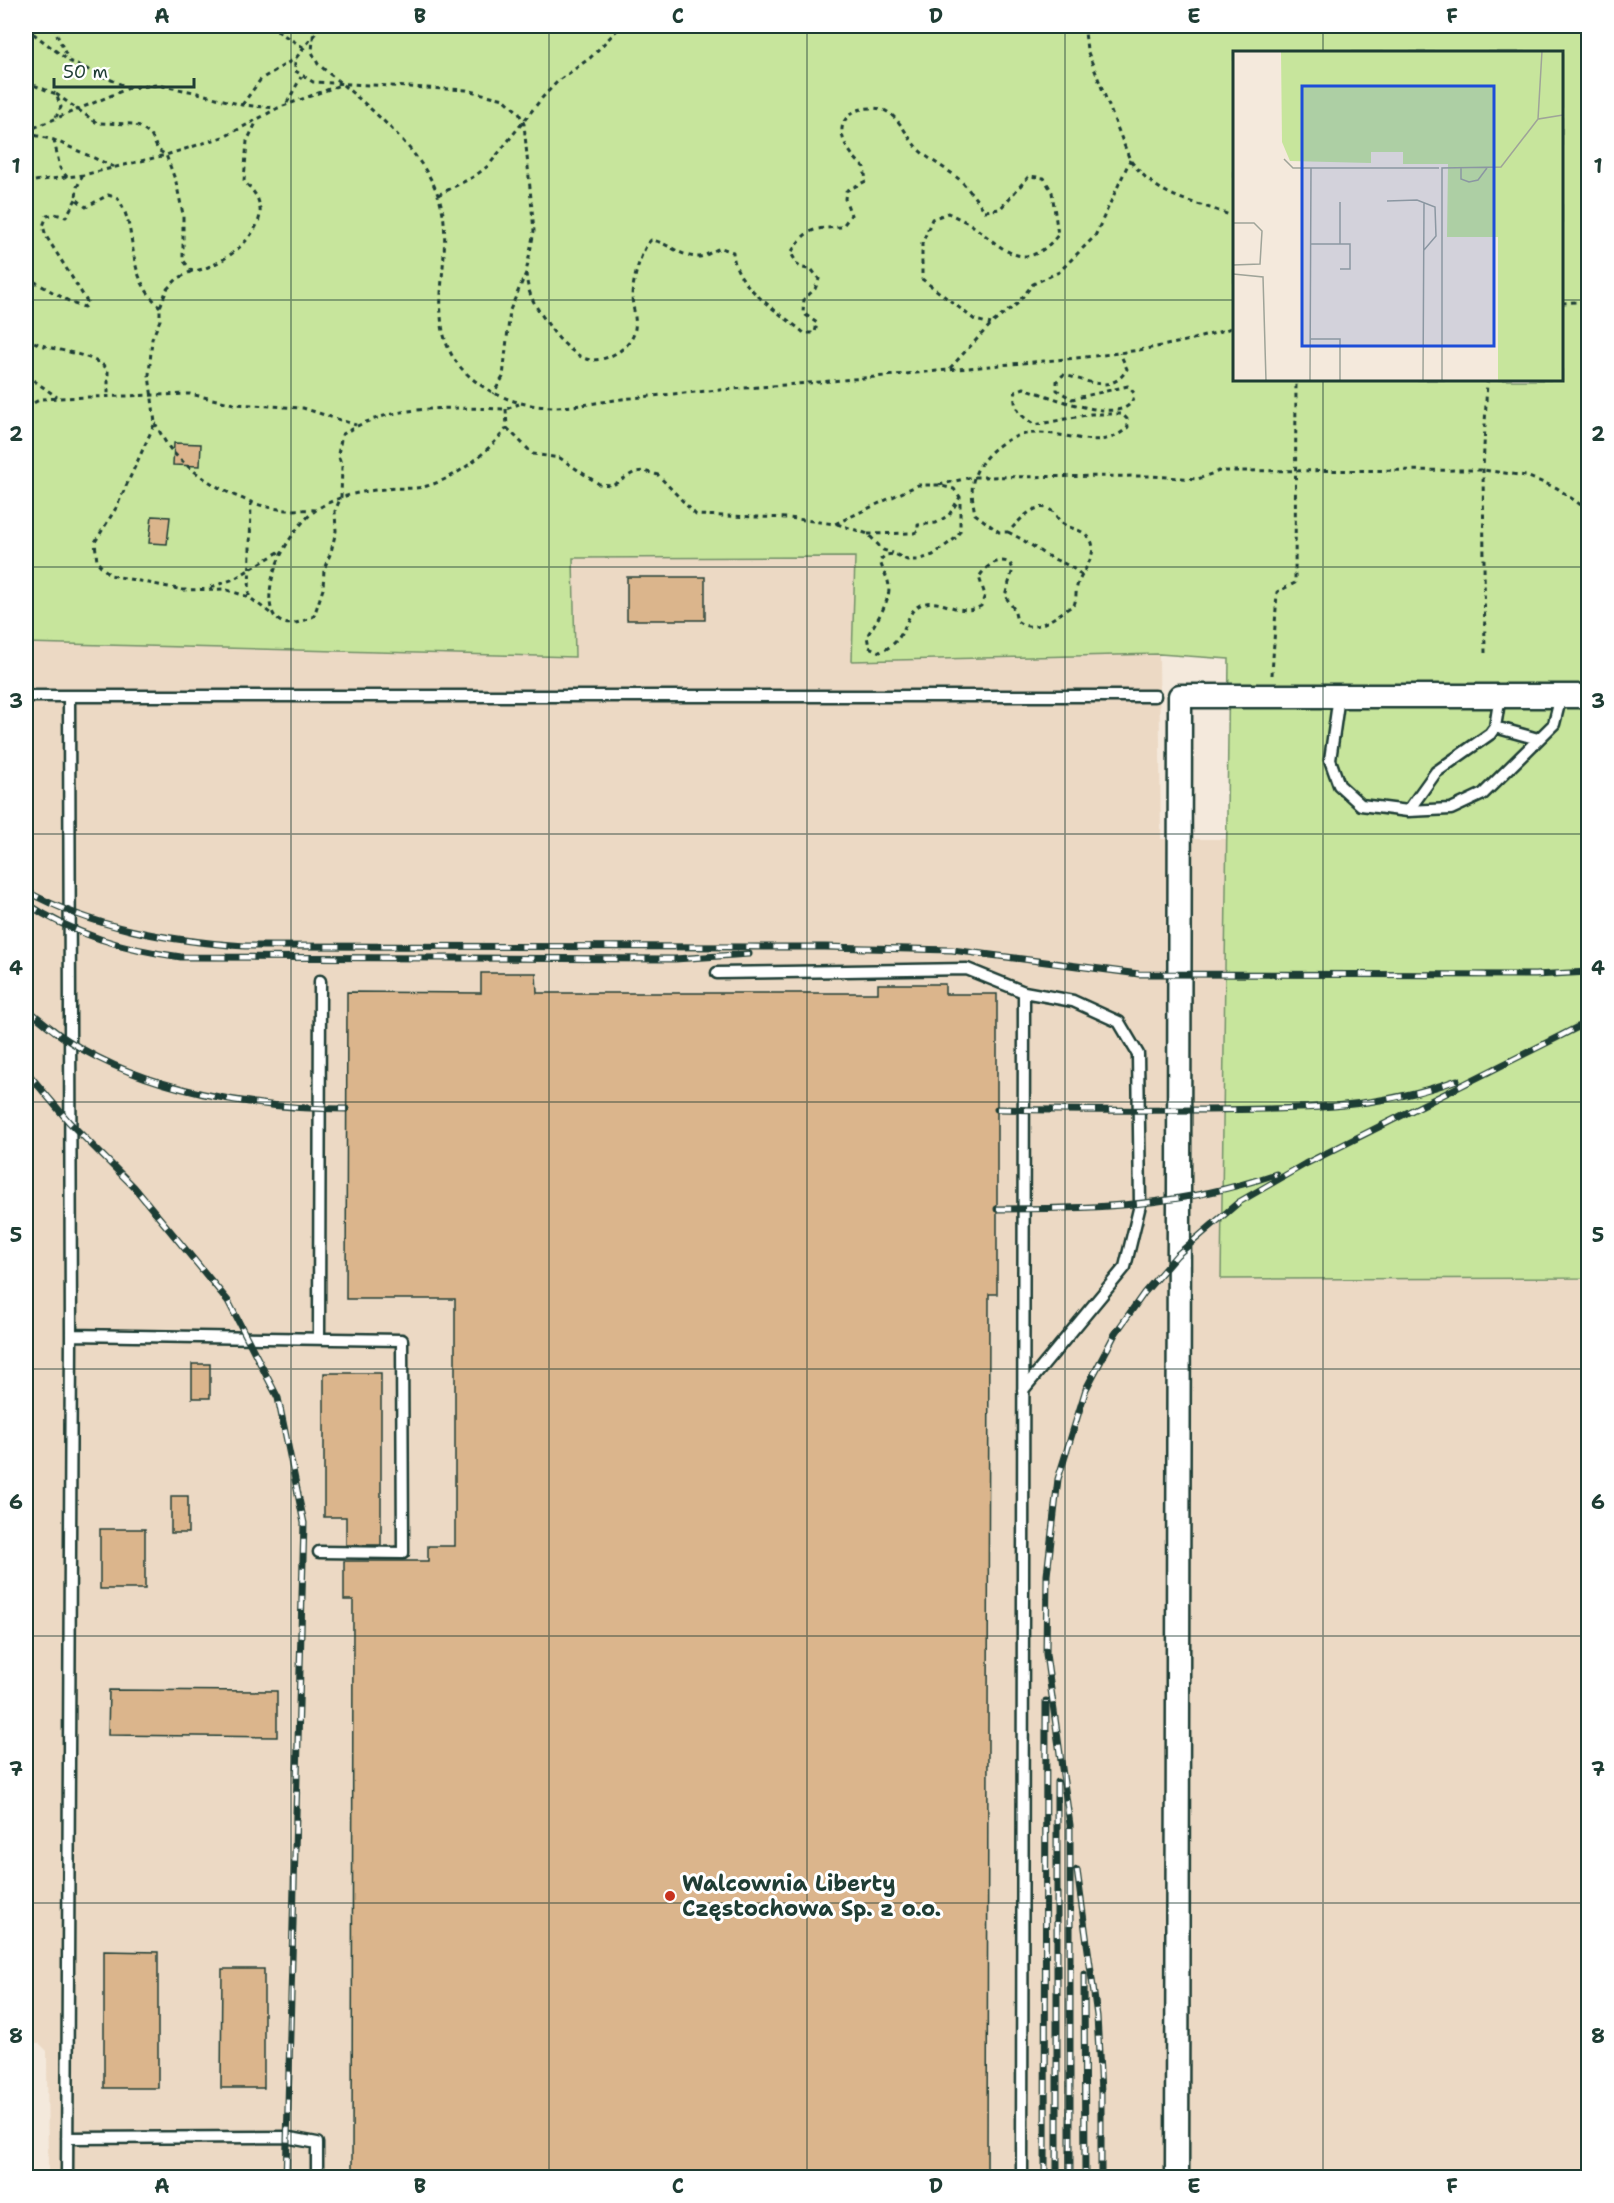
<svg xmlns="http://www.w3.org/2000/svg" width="1614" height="2203" viewBox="0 0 1614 2203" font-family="'Shantell Sans',sans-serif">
	<rect width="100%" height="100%" fill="#f4e9dc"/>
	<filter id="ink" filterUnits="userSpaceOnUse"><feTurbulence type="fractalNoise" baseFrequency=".0167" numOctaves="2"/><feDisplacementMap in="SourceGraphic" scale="12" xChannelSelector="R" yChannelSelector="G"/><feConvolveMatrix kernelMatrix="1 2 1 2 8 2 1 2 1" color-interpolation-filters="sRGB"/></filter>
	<g filter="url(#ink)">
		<path fill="#ecd9c4" d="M856 557 852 661 1159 654 1161 839H1588V2177H48L47 2051 39 2043 26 2042V643L575 657 573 558Z"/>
		<path fill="#c7e59c" stroke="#739168" stroke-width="1.5" fill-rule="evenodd" d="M26 26H1588V1278L1221 1279 1229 659 1159 654 852 661 855 557 573 558 575 657 26 643ZM1234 52H1562V380H1234Z"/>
		<path fill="#dbb58c" stroke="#1f3d34" stroke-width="1.5" d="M174 443 201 444 200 466 173 465Z
			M152 516 170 517 167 544 149 543Z
			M627 577H705V620H627Z
			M481 973H536L537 993H878V984H945V994H997V1294H989L987 2178H352L353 1600H344V1561H428V1546H455V1299H346L347 992 481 993Z
			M192 1364H210V1398H192Z
			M324 1373H381V1545H346V1517H324Z
			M171 1496H188V1533H171Z
			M100 1529H145V1589H100Z
			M109 1690 277 1691V1737L108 1735Z
			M104 1951 158 1952V2088H104Z
			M222 1969H264V2088H221Z"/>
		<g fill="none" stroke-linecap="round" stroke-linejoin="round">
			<g stroke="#1f3d34" stroke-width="15">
				<path id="lane" d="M26 696H1155
					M1339 696 1330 760 1339 785 1361 805 1408 811 1451 809 1483 794 1554 724 1561 696
					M1495 727 1538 739
					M1408 811 1436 772 1490 734 1495 727 1500 696
					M717 973 967 969 1024 992 1073 1001 1119 1022 1138 1054 1140 1205 1125 1267 1023 1390
					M71 1335 402 1340 403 1553 319 1552
					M319 1338 320 981
					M67 2138 285 2137 317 2143V2178
					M67 2178 71 1335 69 697
					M1022 2178 1024 992"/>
			</g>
			<g stroke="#1f3d34" stroke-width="27">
				<path id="street" d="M1177 2178 1180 696H1588"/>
			</g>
			<path stroke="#1f3d34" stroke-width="3" stroke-dasharray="4.5 4.5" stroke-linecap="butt" d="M53 26 68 59
				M269 26 303 47
				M314 26 312 52 318 64C359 99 419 144 438 195 460 252 416 324 465 372 488 395 521 407 554 407 576 407 600 402 622 399 659 395 695 392 732 389 818 383 904 374 990 366 1072 358 1156 354 1234 327
				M321 26 296 58 294 70 313 82 466 90 504 99 519 113 524 124 534 231 526 273 510 310 503 377 493 394
				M1087 26 1085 32 1087 50 1130 160C1162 202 1190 198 1234 217
				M26 28 69 61 129 88
				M26 82 56 94 61 107 56 117
				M56 94 97 123 135 124 151 135 158 150 166 155 176 182 183 214V260L192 271C217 270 263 236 260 209 259 196 252 190 244 181L247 141 257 121
				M287 103 301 77
				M242 105 261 79 296 58
				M26 131 129 88 157 85 194 92 242 105 276 108
				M26 133 54 140 114 167
				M54 140 60 168 67 177
				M83 175 77 187 76 199 86 207 108 195 118 198C141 236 122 270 160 307
				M26 182 83 175 166 155 226 136 278 108 340 85
				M438 195 475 176 489 165 542 98 558 81 590 58 621 26
				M192 271 177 279 167 289 160 307V320L152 339 149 375 155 423 116 508 95 542 97 562 110 575 183 590 224 589 249 597 274 616
				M526 273C528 299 538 309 552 330 559 340 572 352 583 358 599 365 626 352 633 336 639 321 632 309 632 295 633 281 641 249 651 240 668 242 680 257 698 257 705 257 714 250 721 248L733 252C734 287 780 312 804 333H815L817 323 803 313 804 299 815 289 819 279 812 270 799 267 791 253C807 227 813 229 842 227L851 215 845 199 846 191 866 181 864 167C848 154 829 126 854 112 860 108 873 107 881 109 899 115 906 136 918 149 931 162 949 169 962 182 970 191 978 202 985 211L1000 209 1029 176 1044 178 1052 192 1058 235C1025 275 1005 250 973 226 965 221 956 217 948 213L932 219 922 244V279L975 320 991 324
				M26 277 74 304 84 307 88 303 46 236 43 226 47 216 55 214 66 217 76 199
				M1562 303 1588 301
				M26 338C51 353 84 349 108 369V397
				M950 368 991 324 1017 304 1033 284 1059 272 1095 236 1130 160
				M26 375 57 397
				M26 407 41 399 58 398 190 394 234 404 303 408 356 425
				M506 409 507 428C486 453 459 477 427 486 414 490 399 487 386 489 362 491 336 496 316 510 302 520 287 541 280 557 272 572 260 615 284 623 293 626 306 620 314 616L323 589 324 569 331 552 336 531 335 511 341 497 342 467 338 454 342 435C388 403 453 408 506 409L519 404
				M155 423C160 432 165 443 172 451 197 479 242 504 279 509 291 511 304 509 316 510
				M507 428 533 454 560 458 599 484 613 485 635 472 644 471 658 475 696 515 789 518 835 524 918 485H938L954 489 960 497V531L957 537 933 555 918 560H907L895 554 886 555 880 560C882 571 889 578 889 588 889 604 875 623 867 636L869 647 880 652C911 639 902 612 922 604 942 597 960 618 981 606L985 595 979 577C986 566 998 557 1010 563L1013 569 1005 596 1014 609 1017 621C1036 636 1056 615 1074 605 1077 598 1075 591 1078 583 1085 567 1105 545 1082 532 1077 529 1070 528 1065 525 1059 522 1057 516 1053 512 1037 497 1018 523 1008 532H999L975 514C970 487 970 475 989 454 1039 404 1091 464 1128 427L1127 419 1122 414H1091L1035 425C1022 417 1011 408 1016 391L1024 388C1044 394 1133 432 1134 393L1128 386 1072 399 1057 390V381L1063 375C1086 379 1111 396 1127 369L1120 353
				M939 485 972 477 1150 476 1198 479 1219 471 1483 470 1526 476 1557 488 1588 510
				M837 524 868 534 883 550 893 553
				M1008 532C1020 538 1030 544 1041 552 1054 561 1072 564 1082 576
				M868 534 914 533 918 531V525L936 523 949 515 960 497
				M211 587 234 579 282 550
				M249 596 251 502
				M1485 653 1483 470 1487 380
				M1272 675 1277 592 1295 583 1296 380"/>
			<use href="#lane" stroke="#fff" stroke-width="10"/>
			<use href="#street" stroke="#fff" stroke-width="22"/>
			<g stroke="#1f3d34" stroke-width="7">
				<path id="rail" d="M26 891C94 928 168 941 245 946L825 947 952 950 1139 974 1535 975 1588 972
					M26 903C74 935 124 949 181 957L675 959 749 954
					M26 1008C40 1019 54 1032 69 1041 146 1091 256 1109 346 1109
					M26 1071 69 1122 134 1187 228 1301 278 1398 304 1523 286 2178
					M997 1109C1066 1111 1135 1110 1204 1110 1292 1109 1372 1111 1457 1080
					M997 1209C1096 1209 1182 1206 1276 1174
					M1057 1782V2178
					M1077 1870 1097 2016 1101 2092V2178
					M1084 1974 1085 2178
					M1045 2178 1046 1701
					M1070 2178V1825L1046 1654 1047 1575 1058 1479 1086 1389 1115 1334 1144 1293 1177 1255 1239 1202 1305 1164 1588 1022"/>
			</g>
			<use href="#rail" stroke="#fff" stroke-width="4.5" stroke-dasharray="14" stroke-linecap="butt"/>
		</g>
	</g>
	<path fill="none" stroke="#1f3d34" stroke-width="1.5" stroke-opacity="0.55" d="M291 26V2178M549 26V2178M807 26V2178M1065 26V2178M1323 26V52M26 300H1234M1562 300H1588M1323 380V2178M26 567H1588M26 834H1588M26 1102H1588M26 1369H1588M26 1636H1588M26 1903H1588"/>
	<circle fill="#c8321e" stroke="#fff" stroke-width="2" cx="670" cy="1896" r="6"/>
	<g text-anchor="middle" stroke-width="6" stroke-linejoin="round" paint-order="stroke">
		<g font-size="22" font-weight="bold" fill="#1f3d34" stroke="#fff" text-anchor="start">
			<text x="682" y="1891">Walcownia Liberty<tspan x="682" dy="25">Częstochowa Sp. z o.o.</tspan></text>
		</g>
	</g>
	<g transform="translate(1233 51)">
		<rect width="330" height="330" fill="#f4e9dc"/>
		<path d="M48 0H330V330H265V186H214L215 113H170V101H138V112L57 110 49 91Z" fill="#c7e59c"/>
		<path fill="none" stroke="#9fa499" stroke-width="1.5" d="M309 0 305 68 330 64M51 108 60 117H206M228 117V128L236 131 245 129 254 117M154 150 184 149 202 156 203 185 191 199M0 172H21L29 180 27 213 0 214M78 193H117V218H107M107 193V151M0 223 30 226 33 330M77 288H107V330M77 330 78 117M190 330 191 152M209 330V117L268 116 305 68"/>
		<path fill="#1d4ed8" fill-opacity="0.15" stroke="#1d4ed8" stroke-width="3" d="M69 35H261V295H69Z"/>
		<rect width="330" height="330" fill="none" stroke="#1f3d34" stroke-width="3"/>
	</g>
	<rect width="1614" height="2203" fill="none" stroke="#fff" stroke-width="66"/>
	<path d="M54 78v9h140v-9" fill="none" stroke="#1f3d34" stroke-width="3"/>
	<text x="63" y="78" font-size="18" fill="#1f3d34" stroke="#ffffff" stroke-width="4.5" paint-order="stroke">50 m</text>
	<rect x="33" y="33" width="1548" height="2137" fill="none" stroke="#1f3d34" stroke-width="2"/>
	<g font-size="20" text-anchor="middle" font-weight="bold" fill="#1f3d34">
		<text x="162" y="23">A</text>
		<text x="420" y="23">B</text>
		<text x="678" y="23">C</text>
		<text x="936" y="23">D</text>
		<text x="1194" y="23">E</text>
		<text x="1452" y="23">F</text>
		<text x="16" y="173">1</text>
		<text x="1598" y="173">1</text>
		<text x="16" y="441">2</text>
		<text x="1598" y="441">2</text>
		<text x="16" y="708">3</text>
		<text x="1598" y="708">3</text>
		<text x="16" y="975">4</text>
		<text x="1598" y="975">4</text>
		<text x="16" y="1242">5</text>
		<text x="1598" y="1242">5</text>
		<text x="16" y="1509">6</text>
		<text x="1598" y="1509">6</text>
		<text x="16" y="1776">7</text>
		<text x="1598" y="1776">7</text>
		<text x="16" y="2043">8</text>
		<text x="1598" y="2043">8</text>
		<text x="162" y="2193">A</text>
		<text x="420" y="2193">B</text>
		<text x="678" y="2193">C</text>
		<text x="936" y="2193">D</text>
		<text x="1194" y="2193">E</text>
		<text x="1452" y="2193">F</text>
	</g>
</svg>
